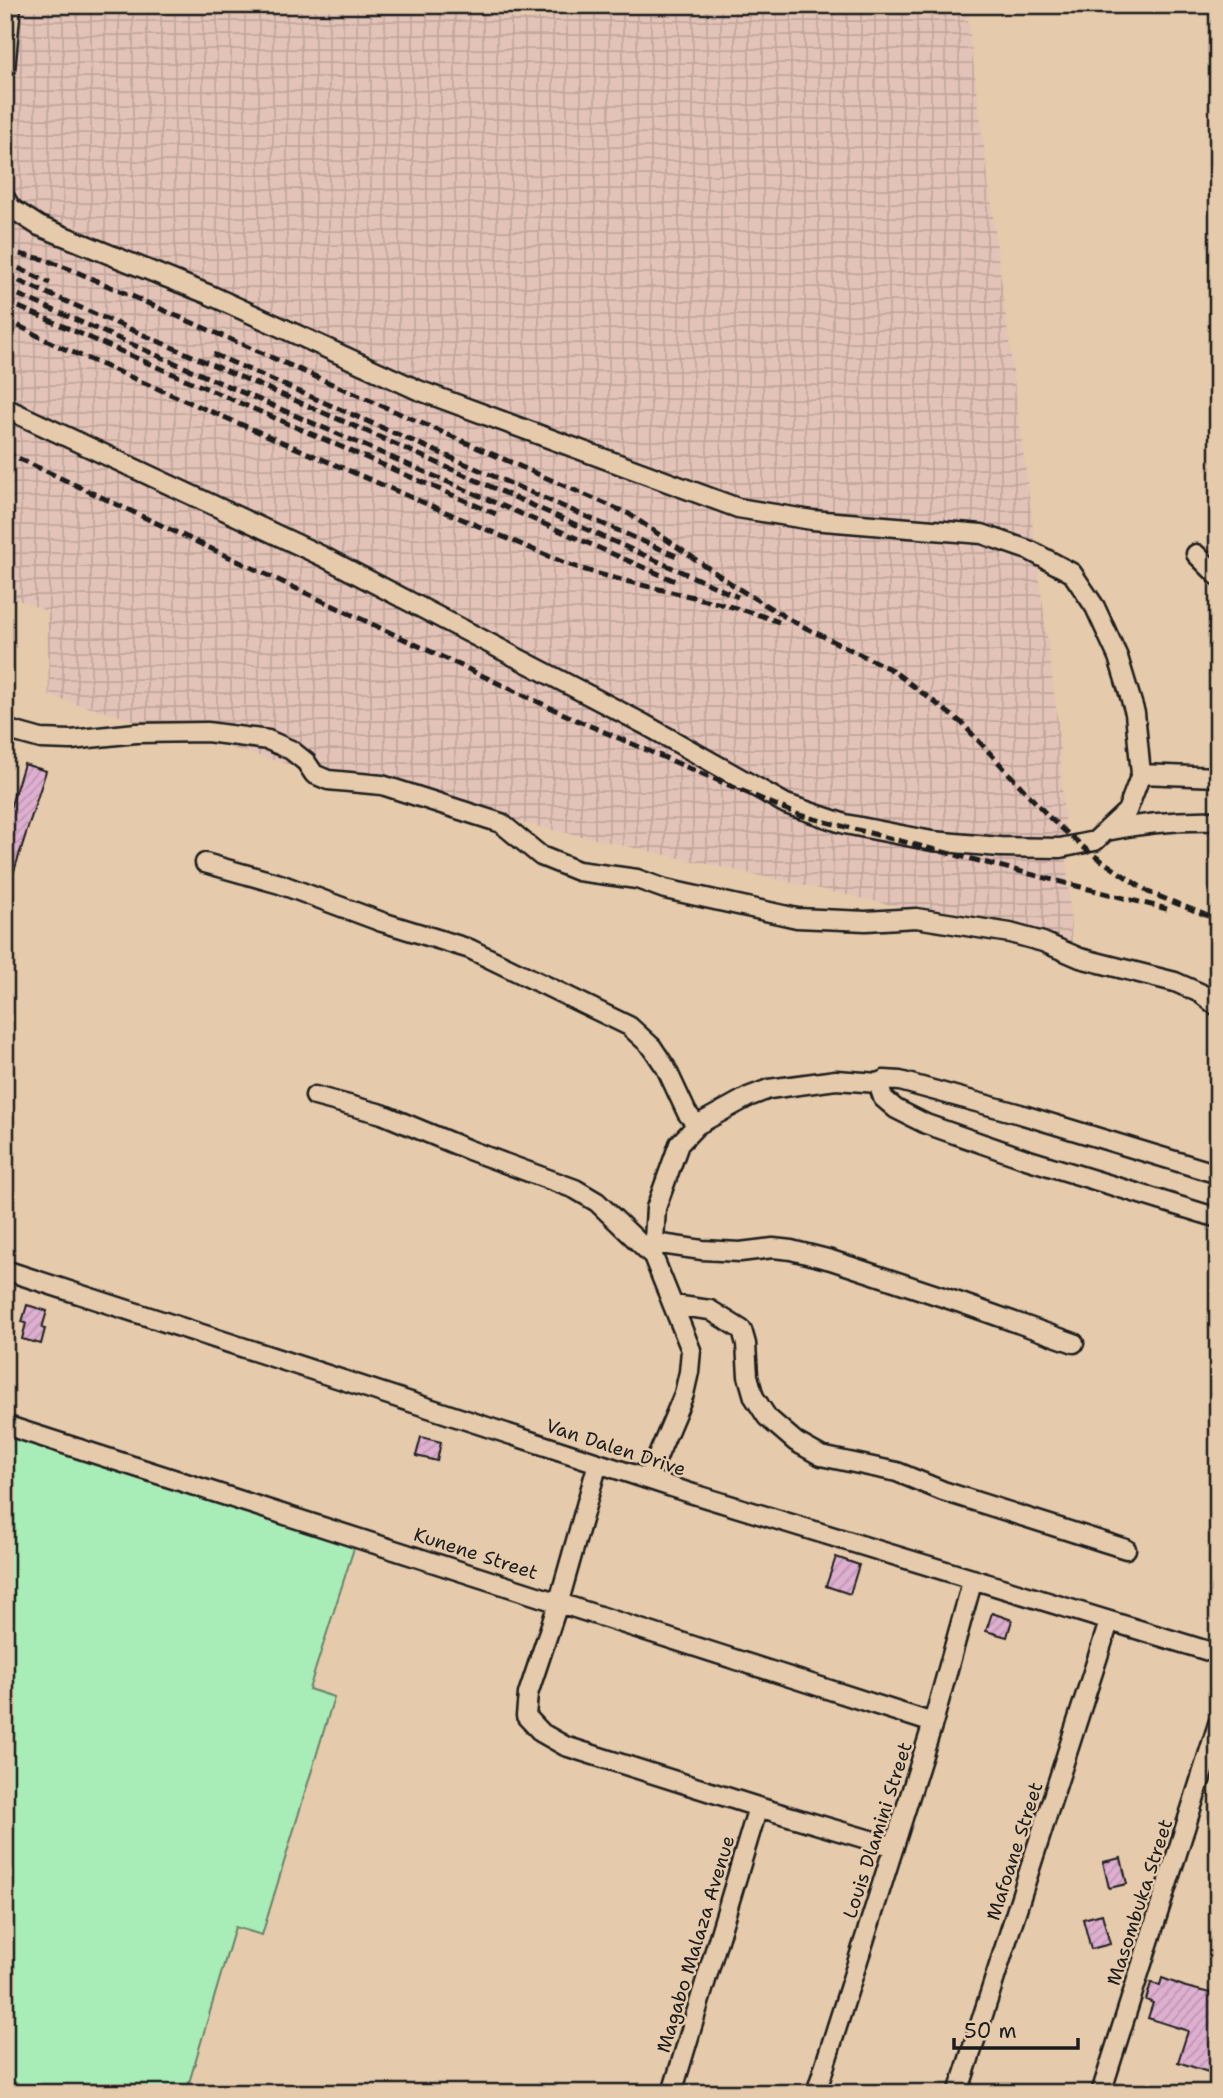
<svg xmlns="http://www.w3.org/2000/svg" width="1223" height="2098" viewBox="0 0 1223 2098" font-family="'Shantell Sans',sans-serif">
	<defs>
		<pattern id="industrial-grid" width="8" height="8" patternUnits="userSpaceOnUse" patternTransform="scale(1.75)"><rect width="8" height="8" fill="#e3c3b7"/><path d="M0 4h8M4 0v8" fill="none" stroke="#c2a79d"/></pattern>
		<pattern id="building-hatch" width="6" height="6" patternUnits="userSpaceOnUse" patternTransform="scale(1.75)"><rect width="6" height="6" fill="#deafd0"/><path d="M-1 1l2-2M0 6l6-6M5 7l2-2" fill="none" stroke="#be96b2"/></pattern>
	</defs>
	<rect width="100%" height="100%" fill="#e5cbac"/>
	<filter id="ink" filterUnits="userSpaceOnUse"><feTurbulence type="fractalNoise" baseFrequency=".0143" numOctaves="2"/><feDisplacementMap in="SourceGraphic" scale="14" xChannelSelector="R" yChannelSelector="G"/><feConvolveMatrix kernelMatrix="1 2 1 2 8 2 1 2 1" color-interpolation-filters="sRGB"/></filter>
	<g filter="url(#ink)">
		<path fill="url(#industrial-grid)" d="M5 5H966L1058 723 1072 945 392 794 49 696 47 611 5 595Z"/>
		<path fill="#a8ecb7" stroke="#62846a" stroke-width="2" d="M5 1435 355 1545 309 1689 334 1697 262 1935 235 1927 186 2093H44L5 2080Z"/>
		<path fill="url(#building-hatch)" stroke="#1c1c1c" stroke-width="2" d="M24 764 46 771 8 890 5 889V824Z
			M27 1305 47 1311 42 1328 45 1329 41 1344 22 1339 26 1323 22 1322Z
			M421 1437 441 1442 437 1461 416 1456Z
			M836 1557 859 1565 850 1594 826 1586Z
			M992 1613 1012 1620 1007 1637 986 1631Z
			M1121 1858 1127 1884 1109 1888 1103 1862Z
			M1102 1914 1110 1944 1091 1949 1083 1919Z
			M1162 1978 1186 1987 1218 1995V2070L1212 2069 1211 2073 1178 2062 1188 2031 1148 2018 1153 2003 1146 2000 1151 1983 1160 1985Z"/>
		<g fill="none" stroke-linecap="round" stroke-linejoin="round">
			<g stroke="#1c1c1c" stroke-width="23">
				<path id="minor" d="M5 70 11 5
					M5 198 11 208 39 226 210 295 418 390 738 508 812 520 982 534 1031 551 1072 573 1095 607 1118 657 1135 713 1141 774 1127 811 1095 841 1060 848 1000 847 932 841 845 824 786 804 644 724 322 556 5 408
					M1196 554 1218 576
					M5 729 41 739 71 740 136 733 207 732 268 740 291 750 306 762 314 774 328 780 382 785 501 823 541 856 578 871 637 879 665 889 797 918 866 921 916 918 1010 933 1043 942 1080 958 1175 982 1200 993 1218 1007
					M1141 774 1218 777
					M1106 831C1144 823 1179 820 1218 821
					M205 863 280 884 382 922 470 949 629 1026 652 1047 666 1068 687 1113 697 1125
					M878 1083 883 1098 896 1109 926 1124 1026 1159 1218 1218
					M315 1096 382 1114 469 1150 575 1189 597 1202 653 1256
					M654 1243 702 1250 740 1252 773 1248 791 1250 831 1260 961 1303 1074 1343
					M5 1270 690 1493 1218 1654
					M673 1305 710 1310 742 1330 746 1344 748 1376 754 1397 767 1417 796 1442 821 1456 897 1472 943 1491 1126 1549
					M5 1425 933 1723
					M598 1463 559 1601 528 1694 526 1716 542 1733 565 1746 758 1807 894 1847
					M648 1479 684 1394 689 1372 691 1350 653 1256 656 1208 679 1144 697 1125 748 1097 769 1089 836 1080 878 1083 884 1080 900 1081 1020 1114 1218 1174
					M672 2093 758 1807
					M816 2093 933 1723 973 1579
					M958 2093 1109 1622
					M1101 2093 1218 1724"/>
			</g>
			<use href="#minor" stroke="#e5cbac" stroke-width="18"/>
			<path stroke="#1c1c1c" stroke-width="5" stroke-dasharray="10 5" stroke-linecap="butt" d="M5 251 43 259 72 270 629 514 739 589 792 621 892 670 962 723 1051 819 1089 852 1148 892 1218 920
				M5 262 50 283
				M5 275 368 432 738 597
				M5 289 675 581
				M5 301 496 514
				M5 319 58 346 567 564C636 588 710 596 779 622
				M213 354 679 557
				M5 452 581 722 799 815 1167 909"/>
		</g>
	</g>
	<g text-anchor="middle" stroke-width="5" stroke-linejoin="round" paint-order="stroke">
		<g font-size="19" fill="#1c1c1c" stroke="#e5cbac">
			<text transform="translate(616 1447) rotate(18)" y="7">Van Dalen Drive</text>
			<text transform="translate(476 1553) rotate(18)" y="7">Kunene Street</text>
			<text transform="translate(877 1830) rotate(-72)" y="7">Louis Dlamini Street</text>
			<text transform="translate(1014 1851) rotate(-72)" y="7">Mafoane Street</text>
			<text transform="translate(1139 1902) rotate(-72)" y="7">Masombuka Street</text>
			<text transform="translate(695 1944) rotate(-73)" y="7">Magabo Malaza Avenue</text>
		</g>
	</g>
	<rect width="1223" height="2098" fill="none" stroke="#e5cbac" stroke-width="28"/>
	<rect x="14" y="14" width="1195" height="2070" fill="none" stroke="#1c1c1c" stroke-width="2.5" filter="url(#ink)"/>
	<path d="M954 2038v10h124v-10" fill="none" stroke="#1c1c1c" stroke-width="3.5"/>
	<text x="964" y="2038" font-size="21" fill="#1c1c1c" stroke="#e5cbac" stroke-width="5" paint-order="stroke">50 m</text>
</svg>
